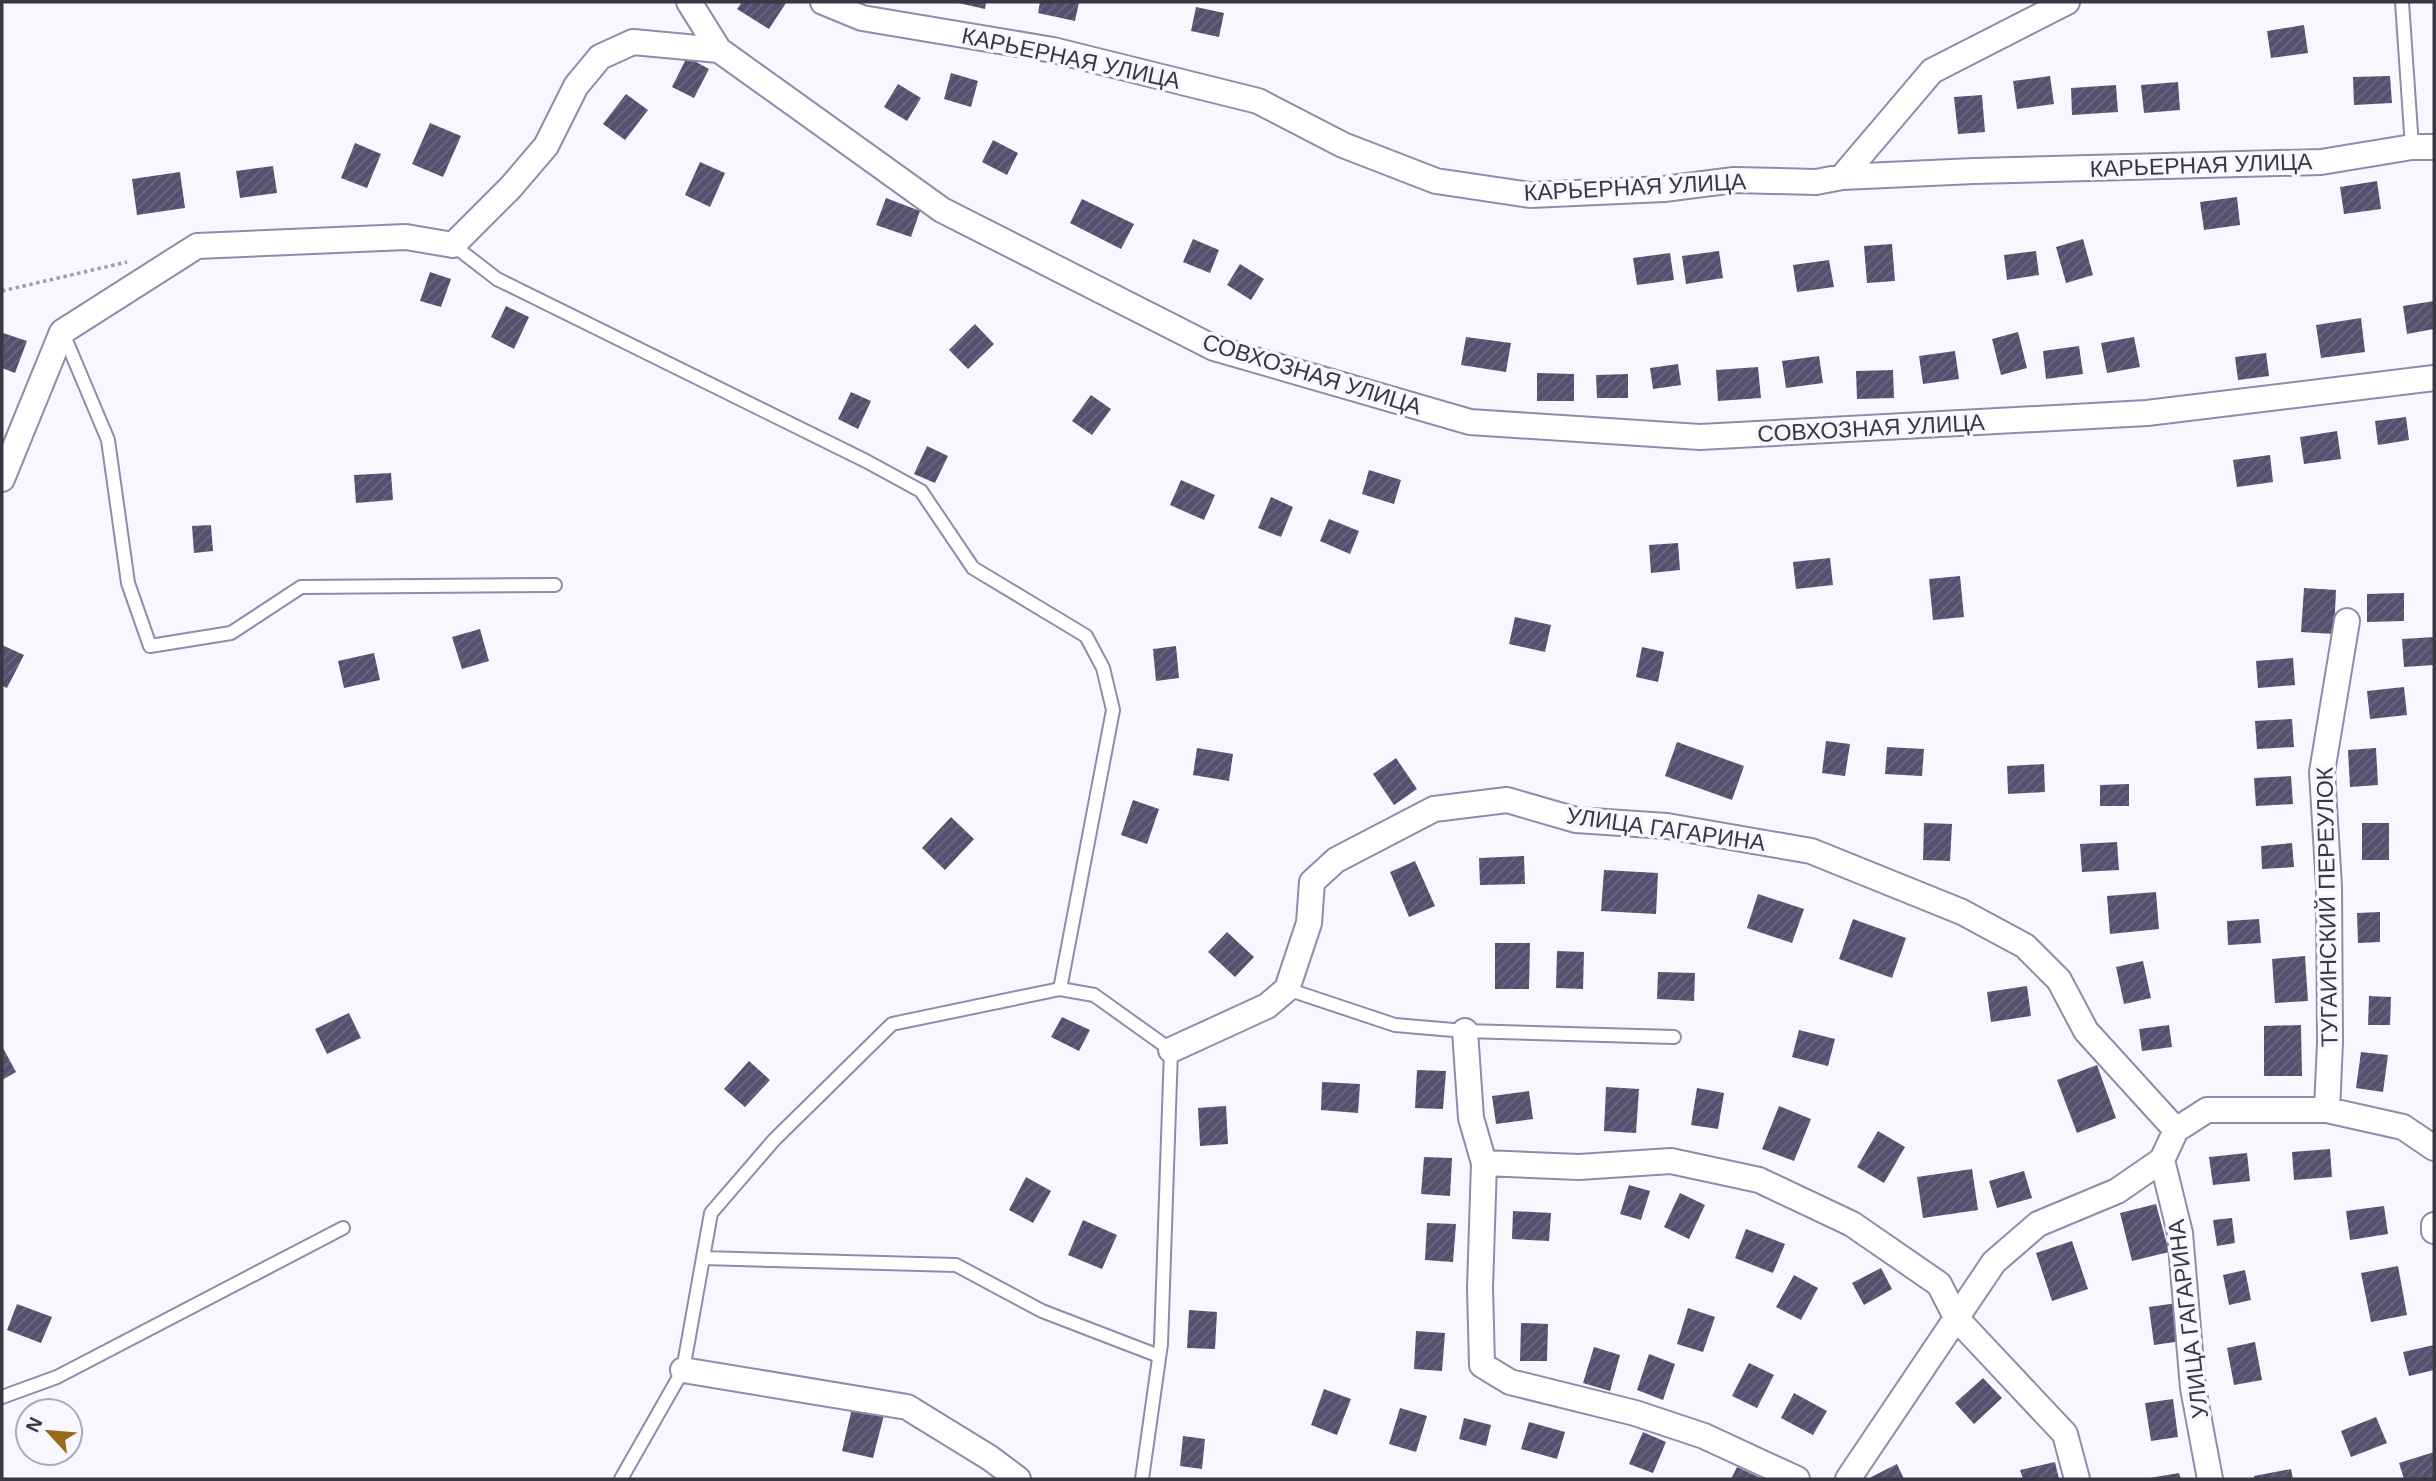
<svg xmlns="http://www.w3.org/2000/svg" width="2436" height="1481" viewBox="0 0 2436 1481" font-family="Arial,sans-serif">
	<defs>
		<pattern id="building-hatch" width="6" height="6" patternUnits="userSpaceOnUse" patternTransform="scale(1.75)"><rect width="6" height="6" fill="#53516e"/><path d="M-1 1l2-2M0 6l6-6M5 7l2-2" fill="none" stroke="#696880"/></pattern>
	</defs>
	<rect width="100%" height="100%" fill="#f8f7ff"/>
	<path fill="url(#building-hatch)" d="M742 2H785L786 3 769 29 737 9Z
		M954 2H986L985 9Z
		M1040 2H1079L1075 21 1038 13Z
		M1196 7 1224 13 1219 37 1191 31Z
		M2304 25 2308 53 2271 58 2267 31Z
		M687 57 709 69 694 98 672 87Z
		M951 73 978 81 971 107 944 99Z
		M2050 76 2054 104 2017 109 2013 81Z
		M2390 76 2392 103 2354 105 2353 77Z
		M2178 82 2180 110 2144 113 2141 85Z
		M898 84 921 98 907 121 884 107Z
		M2116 85 2118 112 2072 115 2071 88Z
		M626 94 648 110 625 140 603 124Z
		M1982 95 1985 132 1958 134 1954 97Z
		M430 123 461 136 443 177 412 164Z
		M993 140 1018 153 1007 175 982 162Z
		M355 143 381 154 367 188 341 178Z
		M700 162 725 173 710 207 685 195Z
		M273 166 277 193 240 198 236 171Z
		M180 172 185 208 137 215 132 179Z
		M2377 181 2381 209 2344 214 2340 187Z
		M2237 197 2240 225 2204 230 2200 202Z
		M886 198 920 211 911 237 876 225Z
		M1082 199 1134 224 1121 249 1070 223Z
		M1193 239 1219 250 1210 273 1183 262Z
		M2083 239 2093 275 2066 283 2056 247Z
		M1892 244 1895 281 1867 283 1864 246Z
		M1719 251 1723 278 1686 284 1682 256Z
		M2036 251 2039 275 2007 280 2004 255Z
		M1670 253 1674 280 1637 285 1633 258Z
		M1829 260 1834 287 1797 292 1793 265Z
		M1240 264 1264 279 1251 300 1227 285Z
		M430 272 451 279 441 307 420 301Z
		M2434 301V329L2407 334 2403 306Z
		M506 306 529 317 514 349 491 337Z
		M2361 318 2365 352 2321 358 2316 325Z
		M975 324 994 344 968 369 949 350Z
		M2018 332 2027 368 2001 375 1992 339Z
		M3 333 27 341 15 373 2 368Z
		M1466 337 1511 343 1506 372 1461 365Z
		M2134 337 2140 367 2107 373 2101 343Z
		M2079 346 2083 374 2046 379 2043 351Z
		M1955 351 1959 379 1923 384 1919 356Z
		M2266 353 2269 376 2238 380 2235 357Z
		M1819 356 1823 383 1786 388 1782 361Z
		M1678 364 1681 385 1653 389 1650 368Z
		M1758 367 1761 398 1718 401 1716 370Z
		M1893 370 1894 398 1857 399 1856 371Z
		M1537 373 1574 374V401H1537Z
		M1628 374V398H1597L1596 375Z
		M851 392 871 401 858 429 838 419Z
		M1091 395 1111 409 1092 435 1072 421Z
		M2406 417 2409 440 2378 445 2375 421Z
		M2337 431 2341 459 2304 464 2300 437Z
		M927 446 948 456 935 483 914 474Z
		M2270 455 2273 482 2237 487 2233 460Z
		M1369 470 1401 480 1394 504 1362 494Z
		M391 473 393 500 356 503 354 475Z
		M1181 480 1215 495 1204 520 1170 505Z
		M1271 497 1293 507 1281 537 1258 528Z
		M1329 519 1359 531 1350 554 1320 541Z
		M211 525 213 551 194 553 192 526Z
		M1678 543 1680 570 1651 573 1649 545Z
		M1830 558 1833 585 1796 589 1793 562Z
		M1960 576 1964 617 1933 620 1929 579Z
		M2304 588 2336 590 2334 634 2301 632Z
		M2404 593V621L2367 622V594Z
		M1515 617 1551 625 1545 652 1509 644Z
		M480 629 489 661 462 669 452 637Z
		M2434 637V665L2404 667 2402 639Z
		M2 645 24 655 7 688 2 686Z
		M1176 646 1179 678 1156 681 1153 649Z
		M1642 647 1664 652 1658 682 1636 677Z
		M374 653 380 680 344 688 338 661Z
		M2293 658 2295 685 2258 688 2256 661Z
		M2404 687 2407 715 2370 719 2367 691Z
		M2292 719 2294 747 2257 749 2255 721Z
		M1826 741 1850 744 1845 776 1822 773Z
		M1677 742 1744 766 1732 800 1665 776Z
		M1887 747 1924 749 1922 776 1885 774Z
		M1197 748 1233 754 1229 781 1193 775Z
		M2376 748 2378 785 2350 787 2348 750Z
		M1396 758 1417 789 1394 805 1373 774Z
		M2044 764 2045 792 2008 794 2007 766Z
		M2291 776 2293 804 2256 806 2254 778Z
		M2129 784V806H2100V785Z
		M1133 800 1159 809 1147 844 1121 835Z
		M951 817 974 839 945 870 922 848Z
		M1924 823 1952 824 1950 861 1923 860Z
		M2362 823H2389V860H2362Z
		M2117 842 2119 870 2082 872 2080 844Z
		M2292 843 2294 867 2262 869 2261 846Z
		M1524 856 1525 884 1480 885 1479 858Z
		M1415 861 1435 906 1409 917 1390 872Z
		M1604 870 1658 873 1656 914 1601 911Z
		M2156 892 2159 929 2110 934 2107 896Z
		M1758 894 1804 909 1792 943 1747 928Z
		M2380 912V942L2358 943 2357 913Z
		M1853 919 1906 938 1892 978 1839 959Z
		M2259 919 2261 943 2228 945 2227 921Z
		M1227 932 1254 957 1235 977 1208 952Z
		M1495 943H1530L1529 989H1495Z
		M1557 951 1584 952 1583 989 1556 988Z
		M2305 956 2308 1001 2275 1003 2272 959Z
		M2143 961 2151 998 2124 1004 2116 967Z
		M1658 972 1695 973 1694 1001 1657 999Z
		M2027 986 2031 1016 1991 1022 1987 992Z
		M2369 996 2391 997 2390 1025H2368Z
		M349 1013 361 1038 327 1054 315 1029Z
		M1062 1017 1090 1030 1079 1051 1051 1037Z
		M2169 1025 2172 1047 2142 1051 2139 1029Z
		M2301 1025 2302 1076H2264V1026Z
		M1799 1030 1835 1039 1828 1066 1792 1057Z
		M2 1046 16 1072 2 1080Z
		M2361 1052 2388 1055 2383 1092 2356 1088Z
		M749 1061 770 1080 745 1107 724 1089Z
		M2097 1065 2116 1118 2077 1133 2057 1080Z
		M1417 1070 1446 1071 1443 1109 1415 1108Z
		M1322 1082 1360 1084 1358 1113 1321 1110Z
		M1606 1087 1639 1089 1636 1133 1604 1131Z
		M1697 1088 1724 1093 1718 1129 1691 1125Z
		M1529 1091 1533 1119 1496 1124 1492 1096Z
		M1226 1106 1228 1144 1200 1146 1198 1108Z
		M1779 1106 1811 1119 1794 1161 1762 1149Z
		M1878 1131 1905 1147 1884 1183 1857 1167Z
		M2330 1149 2332 1177 2294 1180 2292 1152Z
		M2247 1153 2250 1181 2213 1185 2209 1157Z
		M1424 1157 1452 1158 1450 1196 1421 1194Z
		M1972 1169 1978 1210 1923 1218 1917 1177Z
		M2024 1171 2032 1198 1997 1208 1989 1181Z
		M1026 1177 1051 1191 1033 1223 1009 1210Z
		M1629 1185 1650 1191 1641 1220 1620 1214Z
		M1680 1193 1705 1205 1689 1239 1664 1227Z
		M2156 1204 2169 1252 2132 1261 2120 1213Z
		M2384 1206 2388 1234 2350 1240 2346 1211Z
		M1513 1211 1551 1213 1549 1241 1512 1239Z
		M2232 1218 2235 1243 2217 1246 2213 1220Z
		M1083 1220 1117 1235 1102 1269 1068 1255Z
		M1427 1223 1456 1224 1453 1262 1425 1260Z
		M1746 1229 1785 1244 1773 1273 1735 1258Z
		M2072 1241 2088 1289 2052 1301 2036 1253Z
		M2398 1266 2407 1315 2371 1322 2361 1273Z
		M1881 1268 1892 1289 1864 1305 1852 1283Z
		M2245 1270 2251 1300 2229 1305 2223 1275Z
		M1794 1275 1818 1288 1801 1320 1776 1307Z
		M2177 1303 2182 1341 2154 1345 2149 1307Z
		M17 1304 52 1317 41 1343 7 1330Z
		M1688 1308 1715 1317 1703 1352 1677 1344Z
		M1189 1310 1217 1312 1215 1349 1187 1348Z
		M1521 1323 1548 1324 1547 1361H1520Z
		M1416 1331 1445 1333 1442 1371 1414 1369Z
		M2255 1342 2262 1380 2234 1385 2227 1348Z
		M2434 1345V1370L2409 1376 2403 1352Z
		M1594 1347 1620 1355 1610 1391 1583 1383Z
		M1649 1354 1675 1364 1663 1400 1637 1390Z
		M1749 1363 1774 1375 1757 1408 1732 1396Z
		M1983 1378 2002 1398 1974 1424 1955 1403Z
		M1324 1389 1351 1399 1337 1435 1311 1425Z
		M1794 1393 1827 1411 1813 1435 1781 1418Z
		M2173 1399 2178 1437 2151 1441 2145 1403Z
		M852 1408 884 1415 873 1458 842 1451Z
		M1400 1408 1427 1416 1416 1452 1389 1444Z
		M2376 1417 2387 1443 2351 1457 2341 1431Z
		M1464 1418 1491 1425 1486 1446 1459 1439Z
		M1529 1422 1565 1432 1557 1459 1521 1449Z
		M1643 1432 1666 1442 1653 1473 1629 1464Z
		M1183 1436 1205 1439 1202 1469 1180 1466Z
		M2434 1452V1479H2404L2399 1463Z
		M2055 1462 2059 1479H2023L2020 1470Z
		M1897 1464 1904 1479H1872L1871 1477Z
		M1737 1467 1763 1479H1731Z
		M2291 1469 2293 1479H2254V1476Z
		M2179 1473 2181 1479H2150V1478Z"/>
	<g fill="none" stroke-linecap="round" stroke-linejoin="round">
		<g stroke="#8d8cab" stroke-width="16">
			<path id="service" d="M2402 2 2412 147
				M453 245 497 279 866 461 921 491 973 568 1086 636 1103 668 1113 710 1060 989 1094 995 1171 1050 1161 1344 1142 1479
				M63 333 108 440 128 583 150 646 231 633 301 587 555 585
				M1287 989 1395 1025 1465 1031 1674 1037
				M703 1258 956 1265 1042 1311 1159 1356
				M2 1397 57 1377 343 1228
				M621 1479 683 1370 711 1213 774 1140 892 1024 1060 989"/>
		</g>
		<g stroke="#8d8cab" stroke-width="28">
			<path id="minor" d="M689 2 719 50
				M823 2 862 18 1053 50 1258 101 1343 145 1436 181 1530 195 1664 189 1734 180 1816 182 1842 177 1974 171 2321 162 2412 147H2434
				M1842 177 1932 71 2067 2
				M2 479 62 332 197 246 406 237 453 245 511 187 546 146 576 86 600 57 633 42 719 50 942 210 1214 348 1470 422 1700 437 2147 413 2434 378
				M1465 1031 1471 1118 1484 1163 1480 1288 1482 1365 1510 1382 1635 1413 1704 1436 1797 1479
				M1171 1050 1267 1006 1287 989 1309 923 1312 882 1336 860 1434 809 1507 800 1576 820 1667 826 1811 851 1962 912 2025 946 2059 980 2086 1031 2176 1130
				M2327 1110 2330 1042 2329 887 2322 772 2347 621
				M2162 1160 2180 1233 2193 1388 2210 1479
				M1484 1163 1579 1167 1671 1161 1759 1180 1852 1224 1939 1284 1957 1319 2065 1434 2077 1479
				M2434 1225V1231
				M683 1370 907 1407 990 1458 1018 1479
				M1848 1479 1994 1262 2038 1224 2117 1191 2162 1160 2176 1130 2207 1110H2327L2403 1127 2434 1148"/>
		</g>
		<path stroke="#9f9fa9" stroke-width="3.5" stroke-dasharray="3.5 3.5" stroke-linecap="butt" d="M2 291 127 262"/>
		<use href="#service" stroke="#fff" stroke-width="12"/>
		<use href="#minor" stroke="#fff" stroke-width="24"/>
	</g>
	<g text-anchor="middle" stroke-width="7" stroke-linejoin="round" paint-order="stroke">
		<g font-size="23" fill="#383845" stroke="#f8f7ff">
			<text transform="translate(1071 58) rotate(12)" y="8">КАРЬЕРНАЯ УЛИЦА</text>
			<text transform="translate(2201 165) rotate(-2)" y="8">КАРЬЕРНАЯ УЛИЦА</text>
			<text transform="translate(1635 187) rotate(-3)" y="8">КАРЬЕРНАЯ УЛИЦА</text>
			<text transform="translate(1312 374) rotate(17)" y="8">СОВХОЗНАЯ УЛИЦА</text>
			<text transform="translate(1871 428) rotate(-3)" y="8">СОВХОЗНАЯ УЛИЦА</text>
			<text transform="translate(1666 829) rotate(8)" y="8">УЛИЦА ГАГАРИНА</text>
			<text transform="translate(2327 907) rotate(-91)" y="8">ТУГАИНСКИЙ ПЕРЕУЛОК</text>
			<text transform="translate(2188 1319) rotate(-97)" y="8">УЛИЦА ГАГАРИНА</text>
		</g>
	</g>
	<rect width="2436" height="1481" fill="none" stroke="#383845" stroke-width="7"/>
	<g transform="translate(49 1432) rotate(296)"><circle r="33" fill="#f8f7ff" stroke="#ababb5" stroke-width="2"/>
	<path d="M0-5L12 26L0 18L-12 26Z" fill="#986b1a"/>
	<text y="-10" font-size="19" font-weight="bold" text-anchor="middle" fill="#383845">N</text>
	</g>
</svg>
